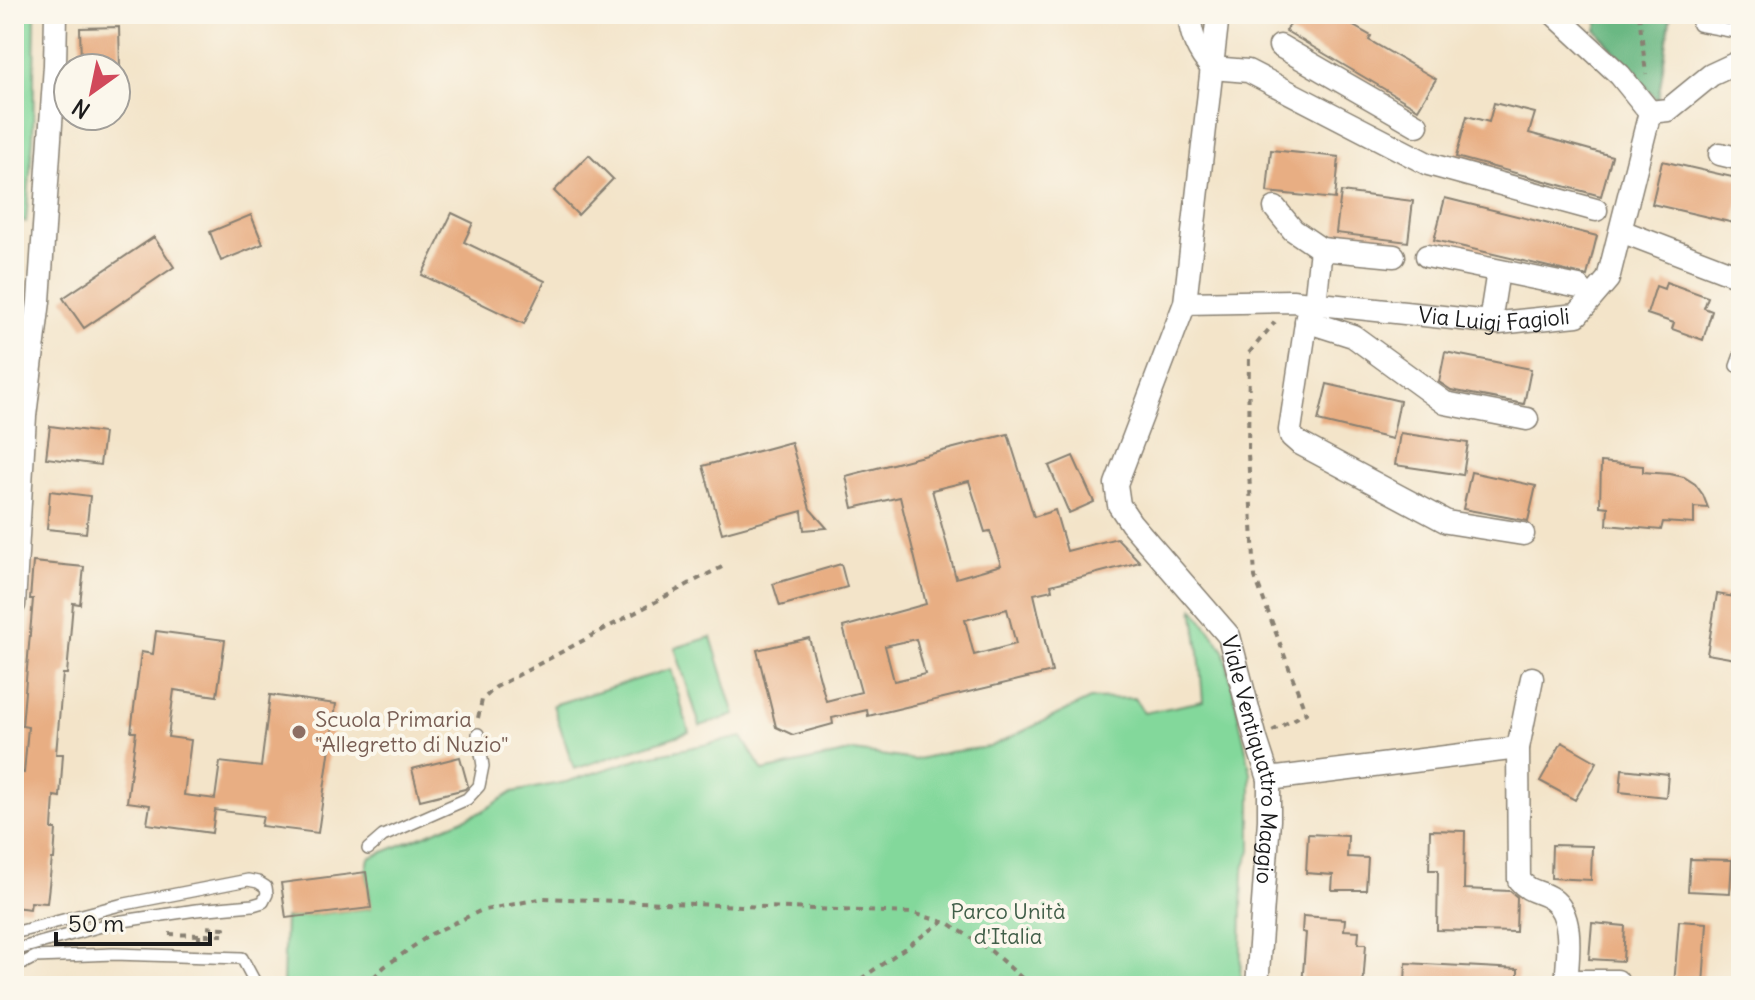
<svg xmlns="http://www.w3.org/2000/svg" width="1755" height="1000" viewBox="0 0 1755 1000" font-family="Delius,sans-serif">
	<rect width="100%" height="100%" fill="#fbf7ec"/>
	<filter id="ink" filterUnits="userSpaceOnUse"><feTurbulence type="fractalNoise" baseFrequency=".0125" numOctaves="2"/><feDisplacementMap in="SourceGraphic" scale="16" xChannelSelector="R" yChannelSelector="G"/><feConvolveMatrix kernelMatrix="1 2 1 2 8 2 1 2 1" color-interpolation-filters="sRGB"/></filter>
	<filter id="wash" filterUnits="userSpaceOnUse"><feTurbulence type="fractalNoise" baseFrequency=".006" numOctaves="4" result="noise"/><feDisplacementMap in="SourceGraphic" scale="32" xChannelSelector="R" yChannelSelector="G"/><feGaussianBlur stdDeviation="1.8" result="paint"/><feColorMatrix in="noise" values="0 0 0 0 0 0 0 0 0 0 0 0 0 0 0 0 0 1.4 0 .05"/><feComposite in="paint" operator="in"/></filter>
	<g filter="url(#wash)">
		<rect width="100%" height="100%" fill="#f3e4c9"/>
		<path fill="#83d89b" stroke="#507a5c" stroke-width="2" d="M14 14H35L33 138 26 222 14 219Z
			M1193 607 1224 650 1251 773V850L1243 871 1240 986H283L285 918 371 908 366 872 369 858 481 812 513 792 566 782 644 757 742 737 763 771 854 751 914 760 949 752 990 747 1090 699 1134 698 1144 713 1203 701 1199 652Z
			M711 637 735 715 700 726 675 648Z
			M671 669 689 732 574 769 553 705Z"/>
		<path fill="#6ab883" stroke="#436a50" stroke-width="2" d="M1600 14H1671L1658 101 1596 30Z"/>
		<g id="blocks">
			<path fill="#e8ae83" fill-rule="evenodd" d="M1296 14H1332L1371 36 1369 40 1436 79 1418 109 1286 31Z
				M119 27 120 68H85V61H81L80 28Z
				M1494 103 1535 113 1529 133 1612 156 1601 196 1456 157 1467 116 1489 122Z
				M1271 150 1339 157 1335 199 1267 192Z
				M589 155 613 179 578 215 554 191Z
				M1662 161 1741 179V193L1734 223 1652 204Z
				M1341 192 1413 201 1408 242 1336 233Z
				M1445 198 1597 236 1587 276 1434 240Z
				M452 213 473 223 464 242 545 281 524 324 422 275Z
				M251 215 263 244 221 261 210 232Z
				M154 237 174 267 84 328 63 298Z
				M1666 282 1708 297 1704 308 1712 311 1703 340 1672 329 1674 323 1647 314 1656 286 1664 289Z
				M1445 352 1531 369 1524 404 1451 390 1439 382Z
				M1327 384 1400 401 1392 439 1318 421Z
				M50 426 104 433 100 465 46 458Z
				M1400 433 1468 443 1463 475 1395 465Z
				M1008 434 1034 517 1055 510 1067 551 1117 538 1140 562 1051 585 1052 590 1034 594 1052 672 868 716 867 710 832 718 833 724 793 735 776 727 757 650 809 638 826 701 861 692 843 627 926 604 900 497 853 508 846 476ZM969 481 985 532 990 531 1001 565 956 578 932 490ZM1007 609 1016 644 974 655 965 620ZM916 639 925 674 894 681 885 646Z
				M791 442 810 509 827 528 804 530 802 511 722 533 703 466Z
				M1073 456 1094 502 1069 513 1049 466Z
				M1601 462 1643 466V472L1670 474 1684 477 1695 484 1703 495 1708 508 1694 507V524L1663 522 1661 530 1607 525 1608 507 1600 506Z
				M1471 472 1536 486 1528 521 1463 509Z
				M50 491 90 496 86 533 47 529Z
				M33 562 84 567 80 604 73 603 67 674H63L56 754H63L60 797 54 796 52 829H56L54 859H52L47 903 31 902 30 909 14 907V834L19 835 22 800 16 799 19 772 24 773 28 727 22 726 33 599H30Z
				M841 564 847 587 780 606 773 584Z
				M1717 594 1741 598V660L1707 654Z
				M156 631 225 640 217 696 174 690 168 737 191 740 184 795 215 799 220 762 261 767 270 695 336 704 318 833 261 826 263 816 215 810 212 833 147 824 150 805 127 802 136 732H131L141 652 153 654Z
				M1562 742 1597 762 1575 800 1540 781Z
				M460 757 468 786 465 789 420 800 412 769Z
				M1622 769 1668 774 1666 797 1620 792Z
				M1430 830 1465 831 1464 889 1510 891 1517 897 1516 932 1437 930 1438 870H1429Z
				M1308 834 1348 836 1347 857 1368 858 1366 890H1332L1333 875 1306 873Z
				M1552 845 1592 846 1591 880 1551 878Z
				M1690 859 1732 860 1730 893 1688 891Z
				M366 872 371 908 286 918 281 883Z
				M1303 916 1345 919 1344 930 1359 931 1358 944H1366L1363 986H1302L1306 933 1302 932Z
				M1679 921 1707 923 1703 986H1674Z
				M1592 923 1625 926 1623 961 1589 959Z
				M1406 963 1518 969V986H1428V983L1405 982Z"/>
		</g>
	</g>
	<g filter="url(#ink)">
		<use href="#blocks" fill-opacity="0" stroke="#888072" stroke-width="2"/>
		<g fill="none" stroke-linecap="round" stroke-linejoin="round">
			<g stroke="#888072" stroke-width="14">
				<path id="service" d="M1698 25 1741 33
					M1736 366 1741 352
					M368 849 383 836 467 799 479 786 483 766 478 734
					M14 933 120 905 248 880 258 882 266 887 267 894 263 902 253 905 196 910 116 922 14 950
					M14 968 35 957 114 954 242 958 257 986"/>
			</g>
			<g stroke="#888072" stroke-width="25">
				<g id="minor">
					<path d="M1190 14C1189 34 1199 54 1212 68L1248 71 1428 164 1596 210"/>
					<path id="s1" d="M1218 14 1185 303 1116 484 1119 505 1131 523 1229 636 1256 739 1269 779V820L1257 986"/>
					<path d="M1554 14 1620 75 1650 112"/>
					<path d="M1280 46 1417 125"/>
					<path d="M1650 112 1668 110 1711 75 1741 61"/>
					<path d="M1720 154 1741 159"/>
					<path d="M1275 208 1293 230 1321 249"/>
					<path d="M1621 231 1741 277"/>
					<path d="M1427 256 1579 287"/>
					<path id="s2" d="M1185 303 1292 301 1499 323 1577 315 1608 279 1650 112"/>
					<path d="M1309 303 1290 430 1291 436 1299 443 1447 522 1523 534"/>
					<path d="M1315 304 1321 249 1394 256"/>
					<path d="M1306 321 1353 336 1445 403 1527 419"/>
					<path d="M1490 322 1498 271"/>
					<path d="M14 605 25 416 39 301 55 65 56 14"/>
					<path d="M1532 678 1518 748 1519 880C1531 894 1539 890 1552 899 1576 916 1567 961 1566 986"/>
					<path d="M1269 779 1518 748"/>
					<path d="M1566 981H1617"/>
				</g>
			</g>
			<path stroke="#888072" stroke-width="4" stroke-dasharray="6 6" stroke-linecap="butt" d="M1639 14 1646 74
				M478 718 482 700 496 687 700 578 722 567
				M1272 731 1306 713 1255 577 1248 454 1249 353 1275 322
				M169 934 199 935
				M199 941V935H223L224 928 202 927
				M365 986 384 967 431 934 480 911 544 898 913 913 950 924 991 951 1031 986
				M851 986 942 922"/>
			<use href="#service" stroke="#fff" stroke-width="11"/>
			<use href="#minor" stroke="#fff" stroke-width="22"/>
		</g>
	</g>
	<circle fill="#8d6e63" stroke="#fbf7ec" stroke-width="3" cx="299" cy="732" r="8"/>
	<g text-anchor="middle" stroke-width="8" stroke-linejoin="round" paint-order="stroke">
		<g font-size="22" fill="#1c1c1c" stroke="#fbf7ec">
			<text dy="8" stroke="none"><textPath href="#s2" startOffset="310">Via Luigi Fagioli</textPath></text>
			<text dy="8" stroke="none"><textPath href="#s1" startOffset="804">Viale Ventiquattro Maggio</textPath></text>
		</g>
		<g font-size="22" fill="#785e54" stroke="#fbf7ec" text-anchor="start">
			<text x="315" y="727">Scuola Primaria<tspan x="315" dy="25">"Allegretto di Nuzio"</tspan></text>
		</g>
		<g font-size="22" fill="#405e48" stroke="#fbf7ec">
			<text x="1008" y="919">Parco Unità<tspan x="1008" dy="25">d'Italia</tspan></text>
		</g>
	</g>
	<rect width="1755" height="1000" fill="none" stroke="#fbf7ec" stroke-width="48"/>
	<g transform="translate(92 92) rotate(213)"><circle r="38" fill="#fbf7ec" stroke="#a29f99" stroke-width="2"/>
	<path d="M0-6L14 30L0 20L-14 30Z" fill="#d1495b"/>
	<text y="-12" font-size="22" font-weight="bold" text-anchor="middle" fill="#1c1c1c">N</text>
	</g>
	<path d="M56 932v12h154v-12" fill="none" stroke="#1c1c1c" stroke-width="4"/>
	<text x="68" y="932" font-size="24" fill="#1c1c1c" stroke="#fbf7ec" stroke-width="6" paint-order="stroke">50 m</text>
</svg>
